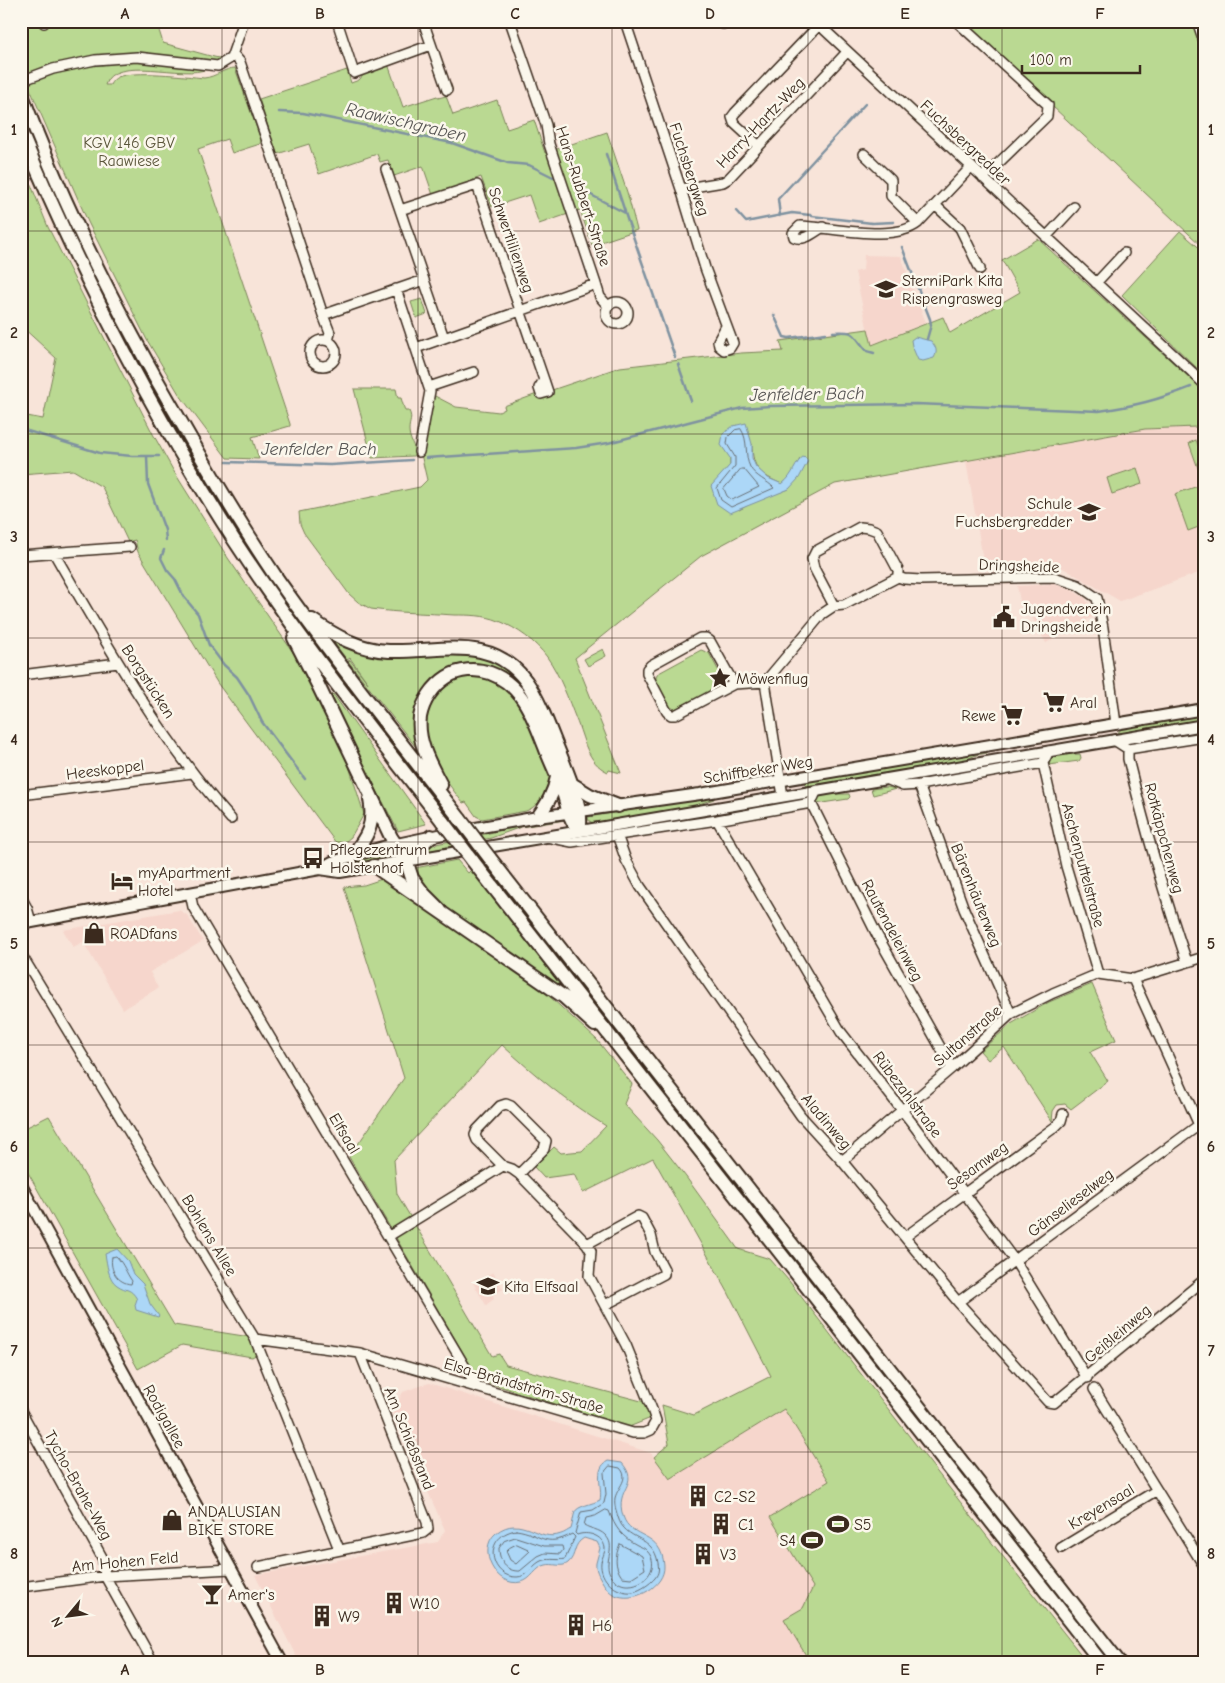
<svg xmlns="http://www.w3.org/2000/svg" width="1225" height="1683" viewBox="0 0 1225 1683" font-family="'Comic Neue',sans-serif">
	<rect width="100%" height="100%" fill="#f8e4d9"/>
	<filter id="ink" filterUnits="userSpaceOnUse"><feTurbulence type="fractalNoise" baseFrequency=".02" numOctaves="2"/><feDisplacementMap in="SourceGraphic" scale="10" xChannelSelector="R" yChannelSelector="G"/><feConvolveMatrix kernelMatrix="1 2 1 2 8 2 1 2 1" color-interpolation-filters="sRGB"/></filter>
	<g filter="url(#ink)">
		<path fill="#f6d6cc" d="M864 255 901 256 926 323 871 345 855 272 863 270Z
			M1196 427 1204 450V571L1120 601 1056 564 984 565 966 461 1145 429Z
			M1054 584 1070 589 1085 598 1093 610 1094 616 1046 643 1028 610 1021 606 1017 586Z
			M179 910 187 915 203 941 150 972 158 988 123 1009 83 942 73 947 63 930Z
			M493 1272 503 1289 493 1295 494 1299 486 1305 473 1283Z
			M429 1383 651 1453 670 1479 784 1408 829 1481 973 1662H299L255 1575 438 1542 445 1530 392 1411 403 1392Z"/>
		<path fill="#bad992" stroke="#7a8258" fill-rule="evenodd" d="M21 21H156L163 43 214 57 219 58 226 56 216 63 174 56 137 53 24 76 21 67Z
			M961 21H1204V248Z
			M137 61 195 67 206 69C187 80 113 54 105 85H110C112 81 114 79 118 77 135 70 185 76 204 78 216 77 225 68 235 68L261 140 260 144 232 153 227 139 198 149 290 424V426L252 437 259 459 227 458 179 394 147 340 88 222 27 82 73 68Z
			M388 64 403 107 437 96 438 98 446 96 453 115 497 100 507 129 534 120 545 153 607 132 627 192 637 230 592 245 580 210 539 224 529 195 492 207 481 177 473 180V182L433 195 423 166 394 176 388 160 380 162 377 154 319 174 309 144 277 154 259 99 347 70 351 83 359 80 365 73Z
			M21 160 48 227 153 434 173 470 228 558 299 661 348 763 364 814 351 837 339 847 218 684 138 552 135 540 128 542 102 487 73 470 21 474V424L25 425 27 416 43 419 56 358 21 326Z
			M1180 231 1204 252V375L1122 295Z
			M1038 239 1204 391V447L1196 427 1145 429 835 484 701 556 575 658 621 773 609 770 608 772C587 763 584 738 576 719 568 699 560 675 547 657 536 642 517 628 499 621 485 615 469 615 454 615 427 613 398 613 371 609L358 602 349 594 304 533 300 524 299 512 420 487 427 480 421 454 433 395 456 407 499 412 505 409 504 406 537 394 538 398 553 393 552 390 620 367 741 353 783 351 780 341 868 329 872 345 943 317 950 333 1020 292 1002 260ZM752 444C752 469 761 475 782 484L790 478 800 459 789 489 754 502 739 510 722 475 730 465V458Z
			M422 299 427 314 416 318 411 302Z
			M354 389H396L398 398H401L405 411H409C413 419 409 422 409 430 409 438 414 447 417 454L413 456 372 458Z
			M1196 440 1204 462V485L1189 443Z
			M1137 468 1142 484 1112 494 1107 478Z
			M1198 486 1204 503V525L1188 531 1175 494Z
			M332 640 460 653 497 661 523 684 537 716 483 668 433 683 419 751 348 661 350 660 368 683 350 658 347 660Z
			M603 649 606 656 588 666 584 659Z
			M701 650 709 653 723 679 720 686 675 709 670 707 655 681 657 674Z
			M468 676C479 676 491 677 501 684 526 701 540 751 552 779L543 799 532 808 526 811 482 819 476 816 466 802 463 803C441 775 411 734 434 698 442 685 453 680 468 676Z
			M333 694 426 824 398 831 329 698Z
			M1204 714V721L1116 735 1122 728Z
			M990 750 987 753 976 755 961 762 806 787 805 782Z
			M1080 754 1081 758 1079 761 1049 765 1051 758 1056 755Z
			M1019 761V764L901 784 900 780Z
			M887 787 896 789 873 795 871 789Z
			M827 794H849L850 797 848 799 816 804 820 795Z
			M714 797V799L690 807 595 824 589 821 588 817Z
			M799 799 800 801 568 839 567 837Z
			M564 818 565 820 521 827 491 838 423 852 427 847 436 844C479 836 521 825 564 818Z
			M382 852 384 859 339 866 338 865Z
			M457 860 468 873 471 870 570 997 451 914 420 882 415 868Z
			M385 878 536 984 597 1040 632 1084 624 1104 657 1140 686 1177 738 1249 770 1259 789 1281 989 1539 1087 1662H810L784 1619 803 1608 813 1587 770 1517 829 1481 784 1409 670 1479 654 1457 669 1444 662 1405 694 1415 771 1376 728 1292 653 1158 583 1193 574 1174 544 1178 534 1167 554 1147 561 1153 582 1151 606 1126C568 1103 535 1075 502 1045L394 1160 397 1194 492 1356 499 1354 506 1365 645 1402 651 1418 629 1427 479 1380 349 1157 404 1078 344 887 364 885Z
			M1092 984 1116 1040 1090 1052 1108 1081 1071 1109 1065 1104 1057 1105 1053 1111 1052 1121 1004 1047 988 1060 980 1051 1011 1024 1049 1002Z
			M49 1116 174 1325 250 1337 259 1353 252 1357 182 1345 138 1369 21 1160V1130Z"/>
		<path fill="#acd7f7" stroke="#7f92a0" d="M915 337 931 341C936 347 938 351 934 358L923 361 918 360 912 346 911 340Z
			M746 423 752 444V458L756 467 768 478 782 484C794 475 794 463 804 456L808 461 799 478 789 489 730 513 717 504 711 486 730 465V458L721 445 723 434 733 426Z
			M117 1249 128 1261 133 1274 143 1284 150 1304 159 1316 158 1317 136 1310 135 1305 137 1299C130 1287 127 1292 117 1285 108 1279 107 1264 105 1254Z
			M608 1461 622 1463C641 1485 614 1488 623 1516 630 1540 662 1530 664 1566 665 1586 636 1602 618 1596 610 1594 606 1588 602 1581 599 1576 595 1569 596 1563 597 1558 599 1553 600 1548L597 1542 584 1538C572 1545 577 1555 568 1563 562 1568 553 1563 546 1565 535 1567 532 1580 521 1582 496 1588 476 1550 496 1533 522 1513 538 1543 561 1534 565 1533 568 1530 571 1529 573 1523 573 1517 575 1512 577 1506 593 1504 600 1500 603 1487 593 1469 608 1461Z"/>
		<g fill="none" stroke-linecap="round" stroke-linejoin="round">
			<path stroke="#686f75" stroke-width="1" d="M741 429C749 441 744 455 750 467 755 477 768 481 774 488L731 507 721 500 717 488 735 466V457L727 444 728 437 735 430Z
				M741 469H744L759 487 732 500 727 496 724 489Z
				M112 1257 116 1256C124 1264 126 1273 132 1281L131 1284C118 1283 109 1270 112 1257Z
				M610 1466 620 1468C630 1479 618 1486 615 1498 614 1505 616 1510 618 1517 625 1542 654 1534 658 1563 659 1569 659 1573 655 1578 650 1584 641 1590 633 1592 617 1594 599 1580 601 1562 602 1558 605 1553 605 1548 603 1535 587 1531 577 1535L575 1533 581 1512 593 1510 604 1503 606 1494 604 1473Z
				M606 1510 609 1511C615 1528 622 1537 637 1545 641 1547 645 1548 647 1551 661 1565 646 1585 629 1585 618 1586 607 1576 608 1563 609 1552 614 1544 605 1535 599 1529 590 1529 584 1525L586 1518 595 1516Z
				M516 1530C541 1533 544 1549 572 1534L575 1537 565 1559C556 1561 547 1557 539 1562 531 1567 527 1577 517 1577 490 1578 481 1536 516 1530Z
				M516 1537 544 1546H562L563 1550 560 1554 545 1553 538 1556 520 1571C506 1572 499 1561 499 1548L504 1541Z
				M517 1544 528 1549 530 1551 516 1564 510 1560 506 1551 509 1548Z
				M620 1544 642 1556 645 1569 631 1578 622 1577C614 1566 615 1556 620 1544Z"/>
			<path stroke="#7f92a0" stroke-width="2.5" d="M279 112 303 113 452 143 508 163 529 165 553 177
				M606 154 625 212
				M578 188 625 213 675 357
				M736 211 746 222 792 213 810 215
				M780 216 778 199 865 104
				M812 216 872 223 894 222
				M902 247 930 319 931 325 927 339
				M774 315 784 337 789 338 826 333
				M833 332C858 330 852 335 867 351L874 353
				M678 364 691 401
				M21 429 100 453 132 456H159
				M147 456 148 484 165 530 166 540
				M426 458 576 448 608 443 742 408 770 406 916 404 1099 411C1134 406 1158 400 1191 387
				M227 462 330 465 412 460
				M164 550 161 558 167 570 175 579 184 597 198 614 209 645 224 665 237 677 249 695 262 722 305 779"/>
			<g stroke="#3b2a1e" stroke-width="12">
				<path id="minor" d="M44 21V23
					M337 21 354 73 431 45
					M423 21 447 90
					M625 21 681 189 705 268 733 343 730 348 724 350 719 346 718 341 726 326
					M815 21 1192 372 1204 384
					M956 21 1048 105 1047 116 983 178
					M1197 21 1204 41
					M723 24 725 21
					M233 54 240 62 277 170 279 182 323 315 424 280 444 338 596 284 549 144 546 125 510 21
					M21 81 53 69 95 60 137 57 218 66 231 58 244 21
					M759 146 734 123 732 117 735 113 819 25
					M864 154 891 180V196L918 223
					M386 169 424 280
					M681 189 723 182 728 179 847 52
					M935 205 960 228 980 269
					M400 210 477 185 544 380 539 388 541 394 548 392 544 380
					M823 227C814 232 804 242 794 237L793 233 800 226C832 227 893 243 918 223L971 167
					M1046 237 1074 207
					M1096 283 1124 253
					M596 284 600 297 608 306
					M396 289 430 391 419 452
					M606 313a11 11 0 1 1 22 0a11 11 0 1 1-22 0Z
					M323 315 330 333 328 341
					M310 353a13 13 0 1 1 26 0a13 13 0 1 1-26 0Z
					M416 348 444 338
					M429 387 474 372
					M54 553C107 645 160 739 231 819
					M21 555 130 547
					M834 606 814 568 812 559 816 551 860 527 869 528 877 531 898 570V577
					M21 675 118 663
					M734 684 710 641 706 638H700L651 665 647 669V674L667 712 671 715H675L734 684 765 682
					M1114 740 1128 749 1204 737
					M1128 749V759C1145 828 1164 895 1187 962
					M1043 763 1066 866 1098 974
					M886 779 903 786 919 785 1043 763 1049 751
					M919 785 964 909 1011 1014
					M21 795 192 773
					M783 796 765 682 822 614 834 606 844 605 898 577 904 579 921 580 1054 577 1078 585 1097 598 1103 628 1116 724
					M811 803 877 935 952 1068
					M717 820 841 1032 912 1123 1015 1261 1087 1378
					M617 835 626 860 640 886 801 1116 842 1161 958 1302 1048 1402 1054 1403 1204 1280
					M547 837 572 842 717 820 811 803 817 790
					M190 893 193 907 477 1387
					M21 897 27 908 31 922
					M21 954 255 1339 339 1549
					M1133 979 1204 1136
					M842 1161 952 1068 1011 1014 1053 993 1098 974 1133 979 1204 957
					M389 1236 503 1166
					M905 1237 1055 1127 1061 1121 1063 1114
					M587 1244 638 1216 642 1218 651 1235 655 1252 664 1269V1274L605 1305
					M958 1302 1199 1125
					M255 1339 360 1353 633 1433H644L651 1430 656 1421 653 1412 626 1345 589 1276 591 1251 587 1244 519 1174 512 1169 503 1166 477 1140 475 1135 477 1130 500 1106 506 1104 511 1106 546 1141 544 1149 519 1174
					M1094 1389 1204 1566
					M21 1411 103 1559 105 1576 153 1662
					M1061 1548 1157 1490
					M258 1567 423 1533 428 1529 427 1522 360 1353
					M21 1587 105 1576 231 1569"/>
			</g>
			<g stroke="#3b2a1e" stroke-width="14">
				<path id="major" d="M320 869 332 862 383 847 453 832 538 817 700 794 1204 709
					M21 924 320 869 340 872 1204 725
					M21 1185 282 1662"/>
			</g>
			<g stroke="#3b2a1e" stroke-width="16">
				<path id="highway" d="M21 92C64 209 121 320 184 427 213 478 243 528 276 577 334 660 398 738 460 819
					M21 132C80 274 151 411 234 540 298 638 371 729 443 822
					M312 620C335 636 360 650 389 651 438 653 491 633 526 681 541 703 550 730 560 754 567 772 585 812 579 830
					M294 638 318 685 391 837 406 860 412 878 424 894 440 910
					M572 784 590 795 618 806
					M441 785C430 764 417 742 420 717 423 701 433 686 447 677 459 669 476 668 490 673 523 685 533 717 545 747 550 761 557 774 562 789 567 803 568 819 579 830
					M538 817C547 804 554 793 557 777
					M352 856C367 837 375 825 370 799
					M489 857 1119 1662
					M406 860 431 836
					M472 860 1101 1662
					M374 866 564 997 595 1025"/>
			</g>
			<use href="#minor" stroke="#fbf7ec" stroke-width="9"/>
			<use href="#major" stroke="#fbf7ec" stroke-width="10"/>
			<use href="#highway" stroke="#fbf7ec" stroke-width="12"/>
			<g stroke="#3b2a1e" stroke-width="16" stroke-linecap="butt">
				<path id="highway-bridge" d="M460 819 489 857
					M443 822 472 860"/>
			</g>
			<use href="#highway-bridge" stroke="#fbf7ec" stroke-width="12"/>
		</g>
	</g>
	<path fill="none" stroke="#3b2a1e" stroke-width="1" stroke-opacity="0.55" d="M222 21V1662M418 21V1662M612 21V1662M808 21V1662M1002 21V1662M21 231H1204M21 434H1204M21 638H1204M21 842H1204M21 1045H1204M21 1248H1204M21 1452H1204"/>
	<defs>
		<g id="school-bare" transform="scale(1.725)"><path d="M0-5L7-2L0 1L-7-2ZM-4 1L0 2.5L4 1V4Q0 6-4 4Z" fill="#3b2a1e" stroke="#fbf7ec" stroke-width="2.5" paint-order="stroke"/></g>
		<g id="civic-bare" transform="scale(1.725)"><path d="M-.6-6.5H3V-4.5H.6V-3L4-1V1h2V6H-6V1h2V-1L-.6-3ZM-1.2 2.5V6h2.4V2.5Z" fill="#3b2a1e" stroke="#fbf7ec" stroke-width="2.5" paint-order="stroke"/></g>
		<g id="sight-bare" transform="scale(1.725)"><path d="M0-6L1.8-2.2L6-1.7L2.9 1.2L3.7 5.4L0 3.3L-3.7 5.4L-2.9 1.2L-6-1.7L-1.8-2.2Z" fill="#3b2a1e" stroke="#fbf7ec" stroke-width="2.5" paint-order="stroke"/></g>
		<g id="supermarket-bare" transform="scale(1.725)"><path d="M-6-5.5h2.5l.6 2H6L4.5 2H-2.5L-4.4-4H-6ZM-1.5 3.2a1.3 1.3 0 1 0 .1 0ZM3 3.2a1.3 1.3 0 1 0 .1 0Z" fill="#3b2a1e" stroke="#fbf7ec" stroke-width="2.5" paint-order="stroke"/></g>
		<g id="bus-bare" transform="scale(1.725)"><path d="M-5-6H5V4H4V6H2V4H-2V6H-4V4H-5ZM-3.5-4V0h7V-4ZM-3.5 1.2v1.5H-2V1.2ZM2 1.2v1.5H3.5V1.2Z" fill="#3b2a1e" stroke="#fbf7ec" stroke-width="2.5" paint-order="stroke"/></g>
		<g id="hotel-bare" transform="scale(1.725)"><path d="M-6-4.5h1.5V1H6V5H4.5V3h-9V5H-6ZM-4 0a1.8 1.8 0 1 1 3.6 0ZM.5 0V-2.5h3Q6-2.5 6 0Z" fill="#3b2a1e" stroke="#fbf7ec" stroke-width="2.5" paint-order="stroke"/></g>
		<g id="shop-bare" transform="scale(1.725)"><path d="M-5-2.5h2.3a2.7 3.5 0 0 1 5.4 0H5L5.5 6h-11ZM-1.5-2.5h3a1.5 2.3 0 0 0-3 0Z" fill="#3b2a1e" stroke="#fbf7ec" stroke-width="2.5" paint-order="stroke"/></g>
		<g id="building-bare" transform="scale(1.725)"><path d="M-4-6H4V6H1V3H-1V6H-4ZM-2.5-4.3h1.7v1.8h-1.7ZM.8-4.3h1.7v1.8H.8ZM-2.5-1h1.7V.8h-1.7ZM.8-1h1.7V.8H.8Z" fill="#3b2a1e" stroke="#fbf7ec" stroke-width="2.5" paint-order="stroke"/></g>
		<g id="stadium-bare" transform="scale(1.725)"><path d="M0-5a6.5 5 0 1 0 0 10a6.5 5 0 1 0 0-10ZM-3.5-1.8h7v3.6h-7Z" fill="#3b2a1e" stroke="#fbf7ec" stroke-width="2.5" paint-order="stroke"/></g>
		<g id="bar-bare" transform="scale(1.725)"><path d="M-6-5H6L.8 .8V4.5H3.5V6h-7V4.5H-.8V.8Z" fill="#3b2a1e" stroke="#fbf7ec" stroke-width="2.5" paint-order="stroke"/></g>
	</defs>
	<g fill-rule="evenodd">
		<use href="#school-bare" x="886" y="289"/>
		<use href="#school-bare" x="1089" y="512"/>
		<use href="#civic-bare" x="1004" y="617"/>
		<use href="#sight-bare" x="720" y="678"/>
		<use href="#supermarket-bare" x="1054" y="702"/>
		<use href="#supermarket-bare" x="1012" y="715"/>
		<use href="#bus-bare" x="313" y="858"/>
		<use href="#hotel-bare" x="122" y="881"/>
		<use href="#shop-bare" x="94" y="933"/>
		<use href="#school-bare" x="488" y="1286"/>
		<use href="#building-bare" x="698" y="1496"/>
		<use href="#shop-bare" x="172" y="1520"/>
		<use href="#building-bare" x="721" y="1524"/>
		<use href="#stadium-bare" x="838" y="1524"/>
		<use href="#stadium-bare" x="812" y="1540"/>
		<use href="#building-bare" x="703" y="1554"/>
		<use href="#bar-bare" x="212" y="1594"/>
		<use href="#building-bare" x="394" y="1603"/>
		<use href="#building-bare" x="322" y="1616"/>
		<use href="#building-bare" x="576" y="1625"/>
	</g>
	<g text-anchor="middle" stroke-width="5" stroke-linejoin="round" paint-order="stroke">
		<g font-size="16" fill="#3b2a1e" stroke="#fbf7ec">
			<text transform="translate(760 122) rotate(-46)" y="6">Harry-Hartz-Weg</text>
			<text transform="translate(966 142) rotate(43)" y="6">Fuchsbergredder</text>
			<text transform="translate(690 169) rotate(72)" y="6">Fuchsbergweg</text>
			<text transform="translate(584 196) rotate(72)" y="6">Hans-Rubbert-Straße</text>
			<text transform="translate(512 240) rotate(71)" y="6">Schwertlilienweg</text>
			<text transform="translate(1019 565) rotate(2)" y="6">Dringsheide</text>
			<text transform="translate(149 681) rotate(57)" y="6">Borgstücken</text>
			<text transform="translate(105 769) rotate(-7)" y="6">Heeskoppel</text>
			<text transform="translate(758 769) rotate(-9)" y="6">Schiffbeker Weg</text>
			<text transform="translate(1165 838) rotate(75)" y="6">Rotkäppchenweg</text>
			<text transform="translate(1084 865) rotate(75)" y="6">Aschenputtelstraße</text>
			<text transform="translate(977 895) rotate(68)" y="6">Bärenhäuterweg</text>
			<text transform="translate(893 930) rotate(62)" y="6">Rautendeleinweg</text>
			<text transform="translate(967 1035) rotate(-41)" y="6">Sultanstraße</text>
			<text transform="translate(908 1094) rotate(53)" y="6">Rübezahlstraße</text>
			<text transform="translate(827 1121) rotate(50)" y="6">Aladinweg</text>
			<text transform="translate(345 1133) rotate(59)" y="6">Elfsaal</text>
			<text transform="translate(977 1165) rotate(-36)" y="6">Sesamweg</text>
			<text transform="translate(1070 1202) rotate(-37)" y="6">Gänselieselweg</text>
			<text transform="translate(210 1235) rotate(59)" y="6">Bohlens Allee</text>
			<text transform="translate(1117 1333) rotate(-40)" y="6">Geißleinweg</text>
			<text transform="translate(524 1385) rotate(16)" y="6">Elsa-Brändström-Straße</text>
			<text transform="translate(165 1416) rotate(61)" y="6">Rodigallee</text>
			<text transform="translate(410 1438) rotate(68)" y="6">Am Schießstand</text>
			<text transform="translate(79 1485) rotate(61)" y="6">Tycho-Brahe-Weg</text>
			<text transform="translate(1101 1506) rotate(-31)" y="6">Kreyensaal</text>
			<text transform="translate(125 1561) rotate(-5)" y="6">Am Hohen Feld</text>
		</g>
		<g font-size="16" fill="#5b563b" stroke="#fbf7ec">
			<text x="129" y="148">KGV 146 GBV<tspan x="129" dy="18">Raawiese</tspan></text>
		</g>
		<g font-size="16" fill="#3b2a1e" stroke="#fbf7ec" text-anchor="start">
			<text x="902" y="286">SterniPark Kita<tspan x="902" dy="18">Rispengrasweg</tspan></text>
			<text x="1072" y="509" text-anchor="end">Schule<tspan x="1072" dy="18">Fuchsbergredder</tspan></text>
			<text x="1021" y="614">Jugendverein<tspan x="1021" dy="18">Dringsheide</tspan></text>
			<text x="736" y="684">Möwenflug</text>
			<text x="1070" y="708">Aral</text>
			<text x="996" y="721" text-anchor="end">Rewe</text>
			<text x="330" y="855">Pflegezentrum<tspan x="330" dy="18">Holstenhof</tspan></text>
			<text x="138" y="878">myApartment<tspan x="138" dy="18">Hotel</tspan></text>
			<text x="110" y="939">ROADfans</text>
			<text x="504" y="1292">Kita Elfsaal</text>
			<text x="714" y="1502">C2-S2</text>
			<text x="188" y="1517">ANDALUSIAN<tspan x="188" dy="18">BIKE STORE</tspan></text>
			<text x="738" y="1530">C1</text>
			<text x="854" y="1530">S5</text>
			<text x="796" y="1546" text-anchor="end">S4</text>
			<text x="720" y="1560">V3</text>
			<text x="228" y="1600">Amer's</text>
			<text x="410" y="1609">W10</text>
			<text x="338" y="1622">W9</text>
			<text x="592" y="1631">H6</text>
		</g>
		<g font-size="18" font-style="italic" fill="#575554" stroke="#fbf7ec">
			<text transform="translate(406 122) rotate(13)" y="6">Raawischgraben</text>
			<text transform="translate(807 394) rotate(-1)" y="6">Jenfelder Bach</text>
			<text x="319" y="455">Jenfelder Bach</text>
		</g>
	</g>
	<rect width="1225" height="1683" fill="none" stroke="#fbf7ec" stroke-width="55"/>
	<g transform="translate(68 1616) rotate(241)" stroke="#fbf7ec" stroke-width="4" paint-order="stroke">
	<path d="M0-4L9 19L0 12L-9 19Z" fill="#3b2a1e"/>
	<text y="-8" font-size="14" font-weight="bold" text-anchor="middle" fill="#3b2a1e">N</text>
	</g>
	<path d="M1022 65v8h118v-8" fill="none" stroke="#3b2a1e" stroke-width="2.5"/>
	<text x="1030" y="65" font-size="15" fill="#3b2a1e" stroke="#fbf7ec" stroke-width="4" paint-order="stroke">100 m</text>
	<rect x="28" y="28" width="1170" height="1628" fill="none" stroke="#3b2a1e" stroke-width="2"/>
	<g font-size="16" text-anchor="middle" font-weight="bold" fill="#3b2a1e">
		<text x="125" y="19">A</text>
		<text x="320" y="19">B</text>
		<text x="515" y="19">C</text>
		<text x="710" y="19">D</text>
		<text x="905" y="19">E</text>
		<text x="1100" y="19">F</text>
		<text x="14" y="135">1</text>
		<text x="1211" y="135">1</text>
		<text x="14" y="338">2</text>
		<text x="1211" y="338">2</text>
		<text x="14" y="542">3</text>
		<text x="1211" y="542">3</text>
		<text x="14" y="745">4</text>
		<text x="1211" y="745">4</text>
		<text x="14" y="949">5</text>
		<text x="1211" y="949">5</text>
		<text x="14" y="1152">6</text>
		<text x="1211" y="1152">6</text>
		<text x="14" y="1356">7</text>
		<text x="1211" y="1356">7</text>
		<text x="14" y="1559">8</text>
		<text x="1211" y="1559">8</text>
		<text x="125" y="1675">A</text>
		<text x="320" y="1675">B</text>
		<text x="515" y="1675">C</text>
		<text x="710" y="1675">D</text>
		<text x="905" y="1675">E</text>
		<text x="1100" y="1675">F</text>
	</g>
</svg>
